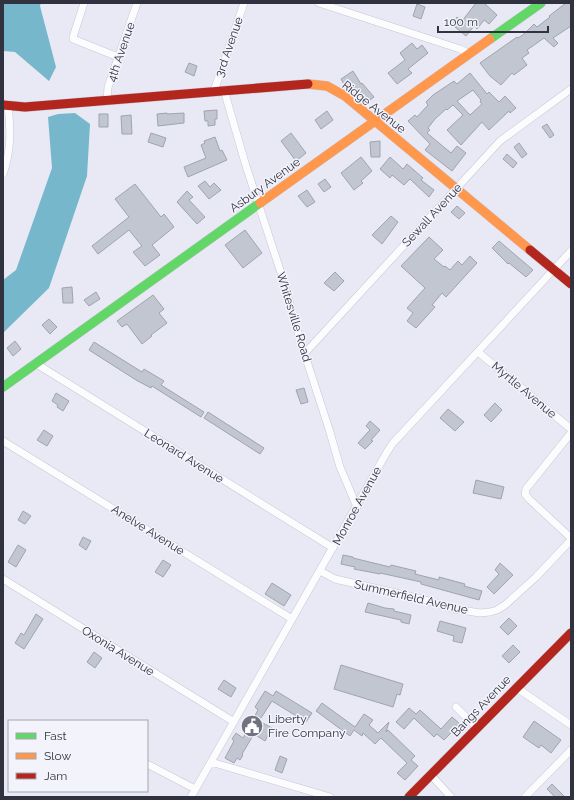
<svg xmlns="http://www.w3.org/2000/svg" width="574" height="800" viewBox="0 0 574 800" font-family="Raleway,sans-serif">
	<rect width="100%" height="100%" fill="#e8e9f5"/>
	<path fill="#77b7cc" d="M3 3H41L40 6 56 67 49 81 15 52 3 51Z
		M75 113 90 124 87 176 49 288 3 333V280L16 270 52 168 48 117 58 114Z"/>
	<path fill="#c1c6d1" stroke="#9fa4ae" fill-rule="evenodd" d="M476 3H484L497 15 489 24 484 20 477 29 474 26 466 36 455 27 456 25 453 22 457 17 462 21Z
		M566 3H571V26L553 38 558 43 554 47 544 38 527 50 529 53 522 58 527 65 514 75 512 73 501 85 490 76 480 63 517 37 518 38 524 34 534 24 537 27 550 17 549 16Z
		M417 4 425 7 421 19 413 16Z
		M412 43 417 49 422 45 428 53 408 69 412 73 397 84 388 73 405 60 400 53Z
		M189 63 197 66 194 76 185 72Z
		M353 71 361 84 362 83 374 97 366 103 350 83 345 86 341 79Z
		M470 73 487 94 489 92 499 102 505 96 516 108 510 113 509 111 489 130 482 122 461 145 447 130 463 115 453 105 447 110 446 109 435 119 428 128 430 130 427 133 451 153 457 146 466 153 452 171 425 150 430 144 408 121 415 115 417 117 428 105 426 102 433 95 454 81 457 84ZM473 90 481 100 480 102 482 104 470 115 457 101Z
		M217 110V119H215V125L208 126V121H205L204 111Z
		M327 111 333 120 321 129 315 120Z
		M167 113V114L184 113V123L158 126 157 114Z
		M99 114H108V127H99Z
		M131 115 132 134H122L121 116Z
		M547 124 554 135 550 138 542 127Z
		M151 133 166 138 163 147 148 142Z
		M291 133 306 153 296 161 281 141Z
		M215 137 220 151 222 150 227 160 188 177 184 167 206 158 201 145 205 143 204 141Z
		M380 141V157H371L370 142Z
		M519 143 527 154 522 158 514 147Z
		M507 154 517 163 513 168 503 159Z
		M361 157 372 171 361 181 363 183 354 190 341 173Z
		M390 157 403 169 407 164 423 178 421 180 434 190 429 197 410 179 404 185 392 175 390 178 380 169Z
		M325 179 331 187 324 192 318 184Z
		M205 181 210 187 214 183 221 190 209 199 198 186Z
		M135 184 161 217 164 214 174 227 152 245 160 255 145 266 133 252 142 246 129 230 98 254 92 246 129 217 115 199Z
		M307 190 315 202 307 207 298 196Z
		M187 191 193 197 189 200 205 217 197 224 177 202Z
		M457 206 465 213 459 219 451 212Z
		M391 216 398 222 382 244 372 235Z
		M245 230 262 253 243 268 225 245Z
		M429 237 443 250 434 259 444 267 445 266 450 270 458 261 462 265 470 256 477 263 446 297 442 293 432 305 435 307 416 328 407 321 413 313 407 308 425 288 401 266Z
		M499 241 533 270 526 277 509 263 508 264 492 248Z
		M335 272 344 281 334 291 324 283Z
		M72 287 73 303H63L62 288Z
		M96 292 100 299 89 306 84 300Z
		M153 295 164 309 159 313 167 323 151 335 152 336 142 344 127 324 122 327 117 321Z
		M49 319 57 327 50 334 42 325Z
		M15 341 21 349 13 356 7 348Z
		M94 342 142 372 144 369 164 381 161 385 204 412 201 417 152 386 151 388 136 380 89 350Z
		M304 388 308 402 301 404 296 390Z
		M56 393 69 401 63 411 57 407 58 405 52 401Z
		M495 403 502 410 491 422 484 415Z
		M448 409 464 422 455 431 440 418Z
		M208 412 264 448 260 454 204 418Z
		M370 421 380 430 371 440 373 441 365 449 358 443 370 430 366 426Z
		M44 430 53 436 47 446 37 440Z
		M476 480 504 487 501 499 473 493Z
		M23 511 31 516 25 524 18 520Z
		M83 537 91 541 86 550 79 545Z
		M18 545 26 550 16 567 8 562Z
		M343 555 353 557V558L390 567 391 565 416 571 415 574 439 580V577L465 584 464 586 482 591 479 600 421 584V582L380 573V574L354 569 355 567 341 564Z
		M163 560 171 565 163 577 155 572Z
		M500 563 513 575 494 594 487 587 499 574 495 570Z
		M272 583 291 595 284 606 265 594Z
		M368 603 385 608 394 609V611L411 615 409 624 401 622V620L365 612Z
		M36 614 43 619 24 649 15 643 21 633 24 635Z
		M509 618 517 626 508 635 500 627Z
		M440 621 466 628 462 643 453 641 454 636 437 631Z
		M513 645 520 652 509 663 502 656Z
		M94 652 102 658 95 668 87 662Z
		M341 665 403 684 400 695 397 694 393 707 334 689Z
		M224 680 236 688 231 697 218 689Z
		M265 691 273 696 276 691 312 713 306 722 272 701 259 721 272 728 265 741 254 734 242 754 243 755 240 760 237 758 234 763 225 758 234 741 232 739 236 733 243 738 258 710 255 707Z
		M322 703 355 727 364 714 373 720 369 725 378 733 389 722 386 732 388 730 415 756 411 760 418 766 405 780 397 773 407 763 381 738 375 744 363 733 362 736 354 730 350 736 316 711Z
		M409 708 416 714 420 710 441 729 452 717 460 724 444 740 437 734 434 737 414 718 404 729 396 722Z
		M534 721 561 740 551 753 541 745 539 748 523 737Z
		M280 756 287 759 282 773 275 770Z
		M552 784 565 797H555L547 789Z"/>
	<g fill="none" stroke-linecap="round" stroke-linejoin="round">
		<g stroke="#c6c7d3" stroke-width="8">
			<path id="street" d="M84 3 73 37V39L118 57
				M319 3 460 49 470 54
				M224 90 246 166 282 276 301 343 329 429 340 467 357 507
				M214 91 244 3
				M107 101 108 87 137 3
				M3 174C11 151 11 130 8 106
				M478 352 571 429
				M305 353 500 141 571 89
				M35 363 333 548
				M571 433 526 489 525 494 529 499 571 538
				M3 441 292 619
				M320 571 335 579 422 599 455 609 480 613 490 612 497 610 505 605 536 577 571 540
				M3 579 234 722
				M517 688 571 725
				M456 707 477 728
				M211 762 330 797
				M147 764 195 789
				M431 775 451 797
				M191 797 387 452 393 443 571 251
				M525 797 571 750"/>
		</g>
		<g stroke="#c6c7d3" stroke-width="10">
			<path id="fast" d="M490 39 541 3
				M3 387 260 203"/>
		</g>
		<g stroke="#c6c7d3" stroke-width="10">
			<path id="slow" d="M308 84 327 86 345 96 530 250
				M260 203 490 39"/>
		</g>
		<g stroke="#c6c7d3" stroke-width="10">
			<path id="jam" d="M3 105 25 107 308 84
				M530 250 571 284
				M409 797 571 633"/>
		</g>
		<use href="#street" stroke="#fcfcfe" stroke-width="7"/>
		<use href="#fast" stroke="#63d668" stroke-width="9"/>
		<use href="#slow" stroke="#ff974d" stroke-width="9"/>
		<use href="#jam" stroke="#b3261e" stroke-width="9"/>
	</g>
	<defs>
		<g id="civic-disc" transform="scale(1.15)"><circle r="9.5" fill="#71727f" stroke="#f2f3fb"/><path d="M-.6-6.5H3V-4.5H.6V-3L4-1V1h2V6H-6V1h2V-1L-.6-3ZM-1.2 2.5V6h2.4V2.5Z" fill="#fff"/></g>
	</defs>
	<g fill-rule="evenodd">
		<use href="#civic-disc" x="252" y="726"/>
	</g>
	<g text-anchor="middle" stroke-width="3" stroke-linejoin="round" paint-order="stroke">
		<g font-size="12" fill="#313240" stroke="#f2f3fb">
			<text transform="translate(229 47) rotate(-71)" y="4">3rd Avenue</text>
			<text transform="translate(121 52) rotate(-71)" y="4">4th Avenue</text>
			<text transform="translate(374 107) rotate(38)" y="4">Ridge Avenue</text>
			<text transform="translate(265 185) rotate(-36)" y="4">Asbury Avenue</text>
			<text transform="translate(432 215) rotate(-47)" y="4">Sewall Avenue</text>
			<text transform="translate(294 317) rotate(73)" y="4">Whitesville Road</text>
			<text transform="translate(524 390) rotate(40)" y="4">Myrtle Avenue</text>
			<text transform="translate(184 456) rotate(32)" y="4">Leonard Avenue</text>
			<text transform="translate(357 506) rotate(-61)" y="4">Monroe Avenue</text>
			<text transform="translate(148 530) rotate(32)" y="4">Anelve Avenue</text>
			<text transform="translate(411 597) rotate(13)" y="4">Summerfield Avenue</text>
			<text transform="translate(118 651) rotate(32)" y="4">Oxonia Avenue</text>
			<text transform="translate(481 706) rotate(-46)" y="4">Bangs Avenue</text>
		</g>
		<g font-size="12" fill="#313240" stroke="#f2f3fb" text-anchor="start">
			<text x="268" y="723">Liberty<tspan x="268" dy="14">Fire Company</tspan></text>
		</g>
	</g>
	<rect width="574" height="800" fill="none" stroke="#313240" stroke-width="8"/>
	<rect x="8" y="720" width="140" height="72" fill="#f2f3fb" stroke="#a5a6b0"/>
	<rect x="16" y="733" width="20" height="6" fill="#63d668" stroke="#a5a6b0"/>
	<text x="44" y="740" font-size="12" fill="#313240">Fast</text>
	<rect x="16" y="753" width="20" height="6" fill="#ff974d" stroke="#a5a6b0"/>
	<text x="44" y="760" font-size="12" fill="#313240">Slow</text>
	<rect x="16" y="773" width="20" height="6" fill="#b3261e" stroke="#a5a6b0"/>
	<text x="44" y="780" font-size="12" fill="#313240">Jam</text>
	<path d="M438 26v6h110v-6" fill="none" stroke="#313240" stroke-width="2"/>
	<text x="444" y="26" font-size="12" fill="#313240" stroke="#f2f3fb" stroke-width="3" paint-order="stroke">100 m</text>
</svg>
